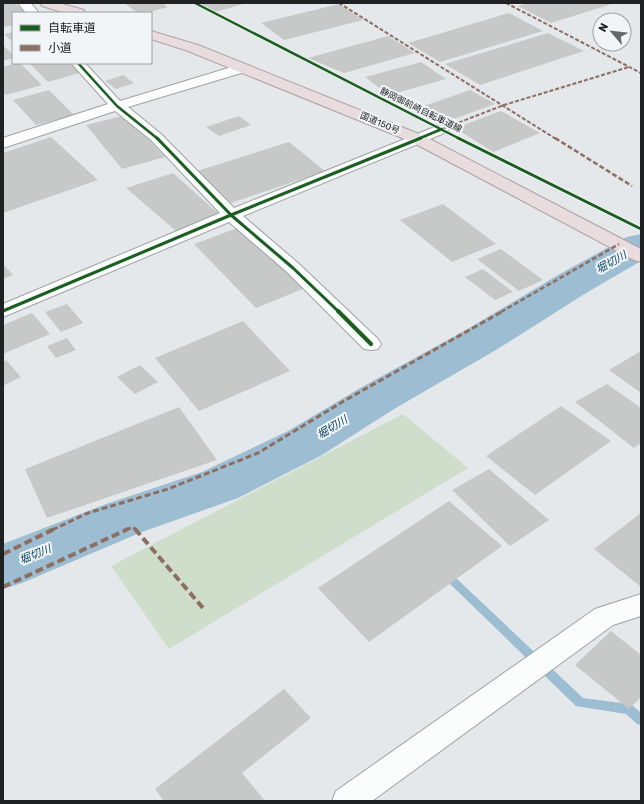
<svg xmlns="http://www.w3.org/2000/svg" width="644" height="804" viewBox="0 0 644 804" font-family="Rubik,'Noto Sans JP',sans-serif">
	<rect width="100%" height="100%" fill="#e5e8ea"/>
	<path fill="#cedeca" d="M403 414 468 468 169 649 111 566Z"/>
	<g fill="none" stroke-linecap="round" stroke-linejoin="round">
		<path fill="#9dbdd2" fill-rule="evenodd" d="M453 577 456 578 583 698 629 704 633 706 641 713V725L637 724 626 714 576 706 450 584 448 581 450 578Z"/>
		<path fill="#9dbdd2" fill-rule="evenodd" d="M641 234V261L586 293 496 350 394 409 322 455 238 498 142 532 22 583 3 589V544L106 504 202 472 288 431 362 387 466 330 558 275 627 237Z"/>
	</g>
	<path fill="#c7c8c8" d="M8 3H15L26 13H13V25L3 27V4Z
		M124 3H162L168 7 146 13H138Z
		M198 3H247L215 12Z
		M528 3H615L551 23 518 6Z
		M339 4 363 20 284 40 261 23Z
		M509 13 543 31 440 62 408 43Z
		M13 32V43L5 34Z
		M548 33 584 51 480 85 445 64Z
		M388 36 415 53 344 73 308 58Z
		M3 45 13 55V58L3 61Z
		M421 62 446 79 389 95 365 77Z
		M17 63H20L42 85 6 95 3 92V67Z
		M29 63H73L83 72 48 82Z
		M123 75 134 83 116 89 105 81Z
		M49 90 74 115 36 125 13 100Z
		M470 90 495 104 440 124 415 109Z
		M501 111 540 133 493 152 455 128Z
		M126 115 165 157 122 169 86 125Z
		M239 116 251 125 219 136 206 127Z
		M51 137 98 180 3 213V153Z
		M289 142 325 171 231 203 197 171Z
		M173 173 219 214 176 231 126 188Z
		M443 204 496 244 452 262 400 220Z
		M240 227 305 288 256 308 194 244Z
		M501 249 543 280 519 291 477 259Z
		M3 264 13 275 3 279Z
		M483 269 513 292 495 300 465 277Z
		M67 304 83 323 61 332 45 312Z
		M32 313 50 334 3 354V325Z
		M243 321 290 371 199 411 155 358Z
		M67 338 76 350 56 358 47 346Z
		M641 351V393L609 370Z
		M6 360 21 377 3 386V362Z
		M140 365 158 382 135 394 117 377Z
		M607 384 641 408V443L634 448 575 402Z
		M561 406 611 441 535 495 486 456Z
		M179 407 217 460 47 518 25 469Z
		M489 469 549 520 510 546 452 490Z
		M449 501 502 546 369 642 318 588Z
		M641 513V587L594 549Z
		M611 631 641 655V697L629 709 575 665Z
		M284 689 311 718 242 773 265 801H164L155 789Z"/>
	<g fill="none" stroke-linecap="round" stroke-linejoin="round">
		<g stroke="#a0a2a3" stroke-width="2">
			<path id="minor" d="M18 3H31L39 13H26Z
				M71 63H85L120 101 238 65H248L250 68 248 71 128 107 161 134 234 208 437 126 442 125 447 126 449 129 447 132 243 216 299 264 378 339 381 344 378 349 371 350 364 349 287 272 229 222 3 317V304L220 213 151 140 115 111 3 148V138L108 104Z
				M641 594V616L613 625 372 801H332L336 791 595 609Z"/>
		</g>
		<g stroke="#afa1a4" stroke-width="2">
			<path id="trunk" d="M40 3H59L84 10 85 13H65L42 6Z
				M151 31 198 45 424 136 641 249V262L634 260 412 142 188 51 151 39Z"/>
		</g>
		<use href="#minor" fill="#fbfcfc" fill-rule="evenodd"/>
		<use href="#trunk" fill="#e8dcde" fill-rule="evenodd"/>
		<path stroke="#8d6e63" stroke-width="2" stroke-dasharray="4 2" stroke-linecap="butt" d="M339 3 556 139
			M506 3 641 73
			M442 129 504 105 629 67"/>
		<path stroke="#8d6e63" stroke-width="2.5" stroke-dasharray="5 2.5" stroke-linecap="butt" d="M555 138 632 186
			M501 312 619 244"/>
		<path stroke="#8d6e63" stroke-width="3" stroke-dasharray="6 3" stroke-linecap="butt" d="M52 530 88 513 168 489 258 453 344 401 503 311
			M125 530 133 527 136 530"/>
		<path stroke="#8d6e63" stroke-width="4" stroke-dasharray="8 4" stroke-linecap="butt" d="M135 529 203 608
			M3 554 54 529
			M3 587 128 529"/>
		<g stroke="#f1f5f8" stroke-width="4">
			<path id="cycleway-far2" d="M195 3 460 139
				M78 63 117 106 158 139
				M418 139 442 129"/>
		</g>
		<g stroke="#f1f5f8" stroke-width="5">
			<path id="cycleway-far1" d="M157 138 231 215 293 268 339 312
				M458 138 641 229
				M3 311 231 215 421 138"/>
		</g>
		<g stroke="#f1f5f8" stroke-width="6">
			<path id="cycleway" d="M338 311 371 344"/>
		</g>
		<use href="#cycleway-far2" stroke="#1b5e20" stroke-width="2.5"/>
		<use href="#cycleway-far1" stroke="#1b5e20" stroke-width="3"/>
		<use href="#cycleway" stroke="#1b5e20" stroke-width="4"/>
	</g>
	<g text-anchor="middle" stroke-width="4" stroke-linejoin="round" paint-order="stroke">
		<g font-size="9" fill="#202122" stroke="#f1f5f8">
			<text transform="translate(421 110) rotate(26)" y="3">静岡御前崎自転車道線</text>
			<text transform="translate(380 123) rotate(23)" y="3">国道150号</text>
		</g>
		<g font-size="11" font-style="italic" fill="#043f5c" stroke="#f1f5f8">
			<text transform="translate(611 262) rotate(-29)" y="4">堀切川</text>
			<text transform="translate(332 427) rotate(-31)" y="4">堀切川</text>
			<text transform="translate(35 554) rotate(-22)" y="4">堀切川</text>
		</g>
	</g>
	<rect width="644" height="804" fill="none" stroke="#202122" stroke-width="8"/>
	<rect x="12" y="12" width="140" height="52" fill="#f1f5f8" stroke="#9da0a2"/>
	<rect x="20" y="25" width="20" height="6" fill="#1b5e20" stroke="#9da0a2"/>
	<text x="48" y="32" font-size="12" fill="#202122">自転車道</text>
	<rect x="20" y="45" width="20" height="6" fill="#8d6e63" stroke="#9da0a2"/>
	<text x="48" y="52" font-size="12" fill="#202122">小道</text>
	<g transform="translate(612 32) rotate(298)"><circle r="19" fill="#f1f5f8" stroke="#9da0a2"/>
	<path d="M0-3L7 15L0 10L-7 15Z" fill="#656768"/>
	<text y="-6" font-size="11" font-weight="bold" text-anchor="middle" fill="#202122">N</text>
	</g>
</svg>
